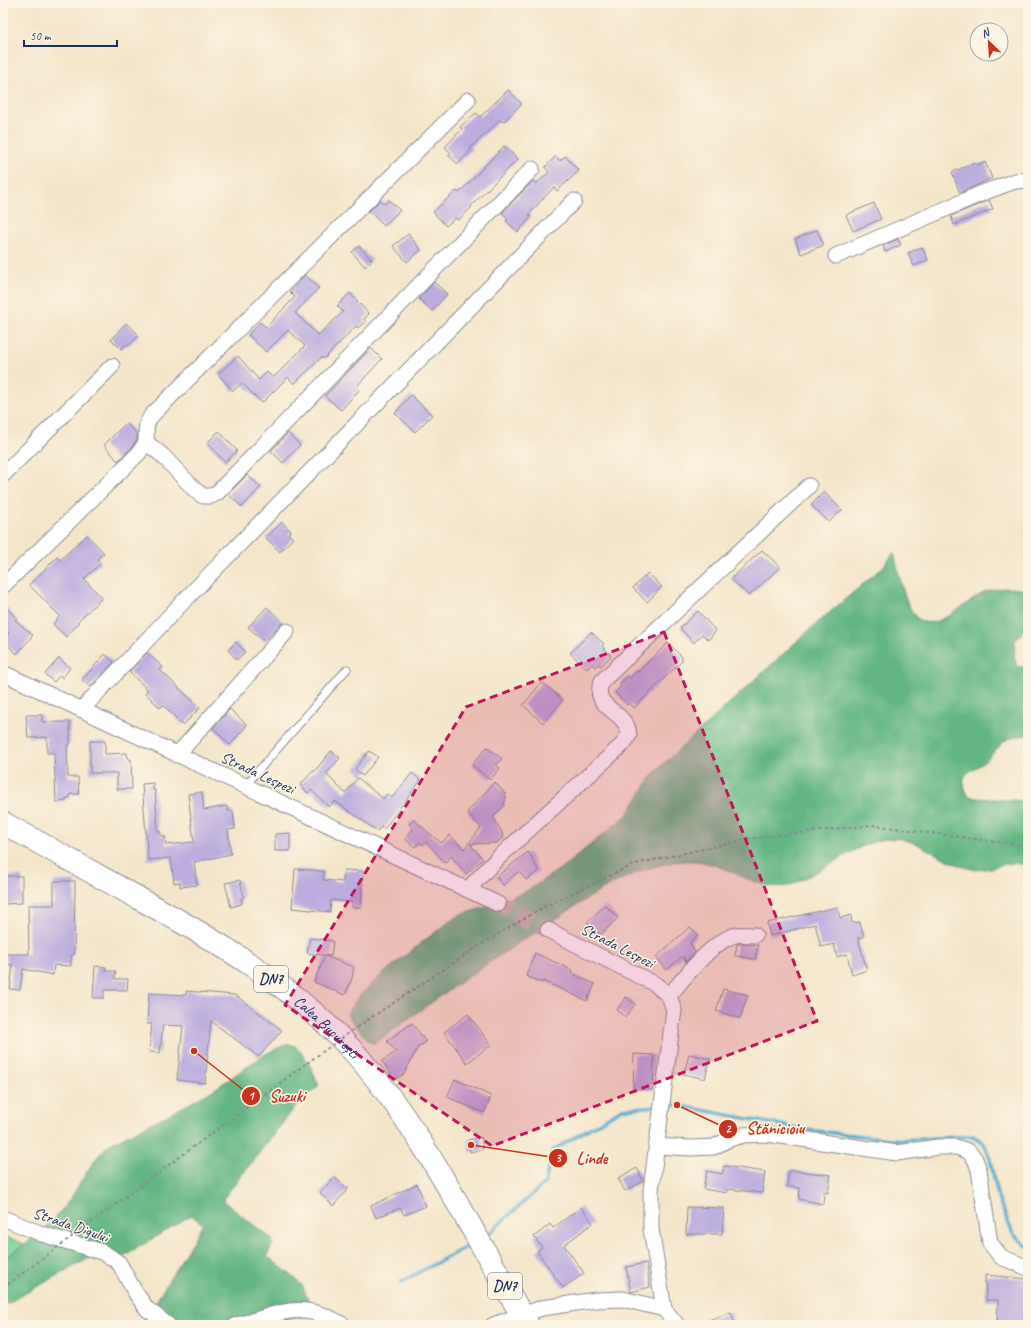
<svg xmlns="http://www.w3.org/2000/svg" width="1031" height="1328" viewBox="0 0 1031 1328" font-family="Caveat,sans-serif">
	<rect width="100%" height="100%" fill="#fcf5e5"/>
	<filter id="ink" filterUnits="userSpaceOnUse"><feTurbulence type="fractalNoise" baseFrequency=".025" numOctaves="2"/><feDisplacementMap in="SourceGraphic" scale="8" xChannelSelector="R" yChannelSelector="G"/><feConvolveMatrix kernelMatrix="1 2 1 2 8 2 1 2 1" color-interpolation-filters="sRGB"/></filter>
	<filter id="wash" filterUnits="userSpaceOnUse"><feTurbulence type="fractalNoise" baseFrequency=".012" numOctaves="4" result="noise"/><feDisplacementMap in="SourceGraphic" scale="16" xChannelSelector="R" yChannelSelector="G"/><feGaussianBlur stdDeviation="0.9" result="paint"/><feColorMatrix in="noise" values="0 0 0 0 0 0 0 0 0 0 0 0 0 0 0 0 0 1.4 0 .05"/><feComposite in="paint" operator="in"/></filter>
	<g filter="url(#wash)">
		<rect width="100%" height="100%" fill="#f4e6ca"/>
		<path fill="#7ad59b" stroke="#4a827c" d="M3 1236 24 1244 3 1260Z"/>
		<path fill="#63b683" stroke="#3f7270" d="M894 552C898 569 904 606 917 618 935 635 968 599 986 592 998 587 1016 587 1028 591V625L1015 641 1014 657 1017 666 1028 668V735C998 738 1005 744 985 761 971 773 956 772 968 795L975 798 1028 801V867C1008 856 992 873 972 869 947 864 926 844 901 839 870 833 829 868 801 880 797 882 792 885 788 886 754 892 722 858 686 861 632 865 586 900 542 928 485 964 431 1002 377 1042L373 1043 368 1041 347 1015C351 994 429 937 449 922L461 914 491 906 528 890 563 867 627 815 648 782 658 769 808 631 883 567Z
			M289 1044C304 1047 312 1071 318 1083V1087L295 1107 223 1199 224 1202 272 1239 273 1243 267 1256 296 1279 302 1285 314 1315 243 1325H163L148 1315 203 1224 191 1215 112 1264 91 1257 6 1304 3 1302V1260C25 1244 48 1228 65 1206 81 1185 89 1162 110 1144 142 1127 176 1112 208 1093 231 1080 266 1049 289 1044Z"/>
		<g fill="none" stroke-linecap="round" stroke-linejoin="round">
			<path stroke="#50a9cd" stroke-width="3.5" d="M665 1106 677 1105 806 1130 900 1140 973 1136 984 1143 990 1159 998 1198 1013 1234 1028 1247
				M485 1237 545 1183 553 1150 622 1109 658 1106
				M401 1282 472 1244"/>
		</g>
		<g id="blocks">
			<path fill="#bcadde" d="M508 90 522 104 503 122 500 120 470 148 472 149 458 164 448 155 451 153 445 147 462 129 460 127 476 113 480 117Z
				M504 146 518 159 471 206 472 207 458 220 455 218 446 226 433 212 456 191 459 193Z
				M556 156 560 161 565 156 579 171 557 191 554 187 529 214 531 217 518 232 506 221 508 218 502 213 533 181 536 184 549 172 545 167Z
				M985 162 992 178 960 193 952 172 975 163 976 165Z
				M380 200 385 204 389 200 400 210 384 226 369 211Z
				M989 200 993 209 954 225 951 216Z
				M874 203 881 219 853 231 846 215Z
				M817 230 824 245 801 254 795 239Z
				M408 234 421 250 407 262 393 246Z
				M898 239 901 245 885 252 883 246Z
				M359 246 372 260 365 267 352 252Z
				M922 247 928 260 914 266 908 253Z
				M305 275 319 288 295 313 318 335 343 312 337 306 350 293 369 314 364 319 366 321 358 328 356 326 324 359 322 357 294 384 288 377 262 403 242 383 233 391 218 374 238 356 259 380 267 372 273 378 305 346 288 330 266 352 248 335 260 322 266 327 295 297 290 292Z
				M434 282 447 294 432 311 419 299Z
				M126 323 139 335 128 346 126 345 121 349 111 339Z
				M371 348 382 359 357 386 360 389 341 410 325 396Z
				M411 395 432 415 415 432 395 413Z
				M126 423 137 434V439L132 447 118 461 104 445Z
				M219 431 237 451 225 462 207 443Z
				M288 433 300 445 283 463 271 451Z
				M247 475 261 487 242 507 228 494Z
				M824 492 842 510 829 522 811 505Z
				M282 522 291 531 288 534 293 538 280 552 266 538Z
				M87 535 104 553 97 559 101 563 84 579 102 598 77 622 79 623 66 637 53 624 60 616 29 585 57 557 60 560Z
				M762 550 780 567 749 596 731 579Z
				M648 573 662 587 647 602 633 588Z
				M3 604 17 619 15 620 33 635 17 654 3 641 9 633 3 626Z
				M267 607 283 622 264 641 248 627Z
				M698 611 716 631 708 640 702 634 694 643 680 628Z
				M591 632 604 644 602 646 611 656 601 666 598 664 595 667 592 664 587 669 570 653Z
				M236 642 245 652 237 660 228 650Z
				M668 643 682 657V661L634 708 630 703 627 705 615 692 621 686 620 684 628 676 630 678 637 671 638 672Z
				M147 653 163 667 160 670 200 708 183 725 163 705 160 708 145 693 148 690 129 672Z
				M105 654 114 662 90 687 82 680Z
				M59 658 70 668 62 678 60 675 54 682 45 674Z
				M542 682 563 700 543 723 523 705Z
				M230 709 247 725 230 745 213 728Z
				M26 715H42V722H70V745H67L68 777H78L79 794H70V798H66V801L56 802 54 753H47V737L28 738Z
				M90 741H105V754L127 753 128 759H131L132 789H117V773H90Z
				M487 747 502 759 496 765 500 768 490 780 472 765Z
				M331 751 340 758 326 774 345 793 358 778 383 799 387 794 392 798 412 773 421 780 384 829 381 827 377 831 335 801 329 807 311 790 308 793 300 785 313 771 314 772Z
				M369 751 378 757 363 776 355 769Z
				M495 782 506 795 504 806 493 817 502 832 503 837 497 843 470 844 483 859 466 874 451 856 445 863 426 842 423 845 420 842 415 847 405 839 413 829 409 824 414 820 441 843 450 835 464 849 481 828 467 812Z
				M153 783V790H155L158 832 160 831 161 836H165L166 845 194 842 188 794 202 792 204 810 227 806 228 811H233L235 829 228 830 231 854 194 862 197 885 180 887V882L174 883 171 858 148 860 142 784Z
				M290 833V851H275V834Z
				M528 852 533 859 532 860 539 871 526 880 519 871 503 885 496 877Z
				M295 869 324 871 323 880 343 882 344 870 363 871 361 907 352 908V902L331 900 330 912 292 908Z
				M4 876H22V903L5 904Z
				M240 880 244 897 241 898 242 904 231 907 225 883Z
				M54 881H75L74 955H71V966L54 965 53 975 23 969 20 990 10 989 13 965 7 964V954H29L28 905H54Z
				M605 905 618 918 600 935 587 922Z
				M837 907 840 918 851 915 852 923 860 922 864 937 858 938 867 970 852 975 847 954 837 957 834 944 821 947 815 924 770 936 767 923Z
				M690 927 698 934 690 942 695 952 686 962 683 956 667 970 656 957Z
				M310 938 333 941 331 956 307 953Z
				M737 944 758 945 755 959 735 956Z
				M535 953 572 970 571 973 595 984 587 1001 543 981 542 983 526 976Z
				M325 956 354 967 352 978 345 995 314 982Z
				M95 966 106 967 105 971H116L115 979H128L127 990H104V998H93Z
				M723 989 748 995 740 1018 716 1011Z
				M186 991 235 995 282 1030 259 1057 211 1021 205 1083 177 1080 183 1026 163 1025 160 1053 149 1052 152 1024H147L149 993 186 995Z
				M626 997 635 1004 626 1017 617 1010Z
				M468 1014 491 1045 467 1063 444 1032Z
				M412 1023 426 1042 418 1047 404 1074 394 1080 382 1061 396 1052 387 1041Z
				M634 1054 654 1055 653 1090 633 1089Z
				M689 1054 710 1059 705 1079 684 1074Z
				M455 1079 491 1096 484 1113 447 1097Z
				M481 1137 483 1149 470 1152 468 1140Z
				M724 1166 765 1172 762 1193 728 1189 727 1193 703 1189 707 1171 722 1174Z
				M637 1168 643 1181 625 1191 618 1178Z
				M789 1170 831 1175 828 1193 824 1192 823 1204 799 1199 800 1188 787 1186Z
				M334 1177 348 1189 333 1206 320 1193Z
				M417 1184 426 1206 404 1215 400 1208 376 1218 371 1206Z
				M581 1207 593 1223 564 1245 584 1273 563 1288 537 1251 542 1247 534 1237 550 1224 553 1228Z
				M687 1207 724 1208 722 1234H686Z
				M646 1263 650 1287 631 1292 626 1267Z
				M985 1275 1028 1279V1325H997L998 1300H986Z
				M731 1312 735 1325H698V1324Z"/>
		</g>
	</g>
	<g filter="url(#ink)">
		<use href="#blocks" fill-opacity="0" stroke="#888a94" stroke-width="1"/>
		<g fill="none" stroke-linecap="round" stroke-linejoin="round">
			<path stroke="#c9c1b4" stroke-width="15" stroke-dasharray="15 8" stroke-linecap="butt" d="M498 904 548 930"/>
			<g stroke="#888a94" stroke-width="9">
				<path id="service" d="M245 786 347 669"/>
			</g>
			<g stroke="#888a94" stroke-width="17">
				<path id="minor" d="M836 256 985 192 1015 181 1028 180
					M146 442 163 456 195 490 203 496H211L217 493 532 169
					M3 475 112 366
					M3 586 139 453C141 449 145 445 146 441 147 429 144 426 152 415L468 100
					M3 673 498 904
					M82 709 181 604 574 201
					M177 755 287 631
					M468 889 499 857 623 744 629 735C628 710 589 709 602 681L809 486
					M548 930 655 984 669 996 674 1010 651 1190V1229L664 1309
					M669 996C683 979 713 940 736 935 741 934 749 935 755 935
					M656 1146 690 1148 714 1147 729 1139 743 1135 767 1134 897 1153 938 1147H956L968 1151 975 1159 979 1170 990 1243 1001 1257 1028 1268
					M3 1218 42 1234 102 1252 112 1258 119 1263 135 1292 147 1309 168 1325
					M236 1325C282 1314 298 1299 343 1325
					M493 1325 542 1308 596 1300 623 1299 664 1309 677 1325"/>
			</g>
			<g stroke="#888a94" stroke-width="24">
				<g id="trunk">
					<path id="s1" d="M3 823C49 848 95 874 140 899 217 941 294 986 353 1051 423 1129 473 1235 528 1325"/>
				</g>
			</g>
			<path stroke="#888a94" stroke-width="2" stroke-dasharray="3 3" stroke-linecap="butt" d="M357 1027 488 940 545 906 635 864 753 838 872 825 1028 846
				M86 1226 307 1063"/>
			<use href="#service" stroke="#fff" stroke-width="7"/>
			<use href="#minor" stroke="#fff" stroke-width="15"/>
			<use href="#trunk" stroke="#fff" stroke-width="22"/>
			<path stroke="#888a94" stroke-width="2" stroke-dasharray="3 3" stroke-linecap="butt" d="M307 1063 357 1027
				M3 1288 86 1226"/>
		</g>
	</g>
	<path fill="#c2185b" fill-opacity="0.2" stroke="#c2185b" stroke-width="3" stroke-dasharray="8 5" stroke-linejoin="round" d="M664 632 817 1021 492 1146 285 1005 466 707Z"/>
	<g text-anchor="middle" stroke-width="3" stroke-linejoin="round" paint-order="stroke">
		<g fill="#fcf5e5" stroke="#5e6a86" stroke-width="1">
			<rect x="254" y="966" width="34" height="26" rx="3"/>
			<rect x="488" y="1273" width="34" height="26" rx="3"/>
		</g>
		<g font-size="15" font-weight="bold" fill="#1b2f5e">
			<text x="271" y="984">DN7</text>
			<text x="505" y="1291">DN7</text>
		</g>
		<g font-size="16" fill="#1b2f5e" stroke="#fcf5e5">
			<text transform="translate(258 772) rotate(25)" y="6">Strada Lespezi</text>
			<text transform="translate(618 945) rotate(27)" y="6">Strada Lespezi</text>
			<text dy="6" stroke="none"><textPath href="#s1" startOffset="384">Calea București</textPath></text>
			<text transform="translate(71 1224) rotate(19)" y="6">Strada Digului</text>
		</g>
	</g>
	<path fill="none" stroke="#c8321e" stroke-width="1.5" d="M194 1051L251 1096M677 1105L728 1129M471 1145L558 1158"/>
	<g fill="#c8321e" stroke="#fcf5e5" stroke-width="1.5">
		<circle cx="194" cy="1051" r="4"/>
		<circle cx="677" cy="1105" r="4"/>
		<circle cx="471" cy="1145" r="4"/>
		<circle cx="251" cy="1096" r="10"/>
		<circle cx="728" cy="1129" r="10"/>
		<circle cx="558" cy="1158" r="10"/>
	</g>
	<g font-size="12" text-anchor="middle" font-weight="bold" fill="#fff">
		<text x="251" y="1100">1</text>
		<text x="728" y="1133">2</text>
		<text x="558" y="1162">3</text>
	</g>
	<g font-size="17" text-anchor="middle" font-weight="bold" fill="#c8321e" stroke="#fcf5e5" stroke-width="3" stroke-linejoin="round" paint-order="stroke">
		<text x="287" y="1102">Suzuki</text>
		<text x="775" y="1134">Stănicioiu</text>
		<text x="592" y="1164">Linde</text>
	</g>
	<rect width="1031" height="1328" fill="none" stroke="#fcf5e5" stroke-width="16"/>
	<g transform="translate(989 42) rotate(335)"><circle r="19" fill="#fcf5e5" stroke="#a2a6af"/>
	<path d="M0-3L7 15L0 10L-7 15Z" fill="#c8321e"/>
	<text y="-6" font-size="11" font-weight="bold" text-anchor="middle" fill="#1b2f5e">N</text>
	</g>
	<path d="M24 40v6h93v-6" fill="none" stroke="#1b2f5e" stroke-width="2"/>
	<text x="30" y="40" font-size="12" fill="#1b2f5e" stroke="#fcf5e5" stroke-width="3" paint-order="stroke">50 m</text>
</svg>
